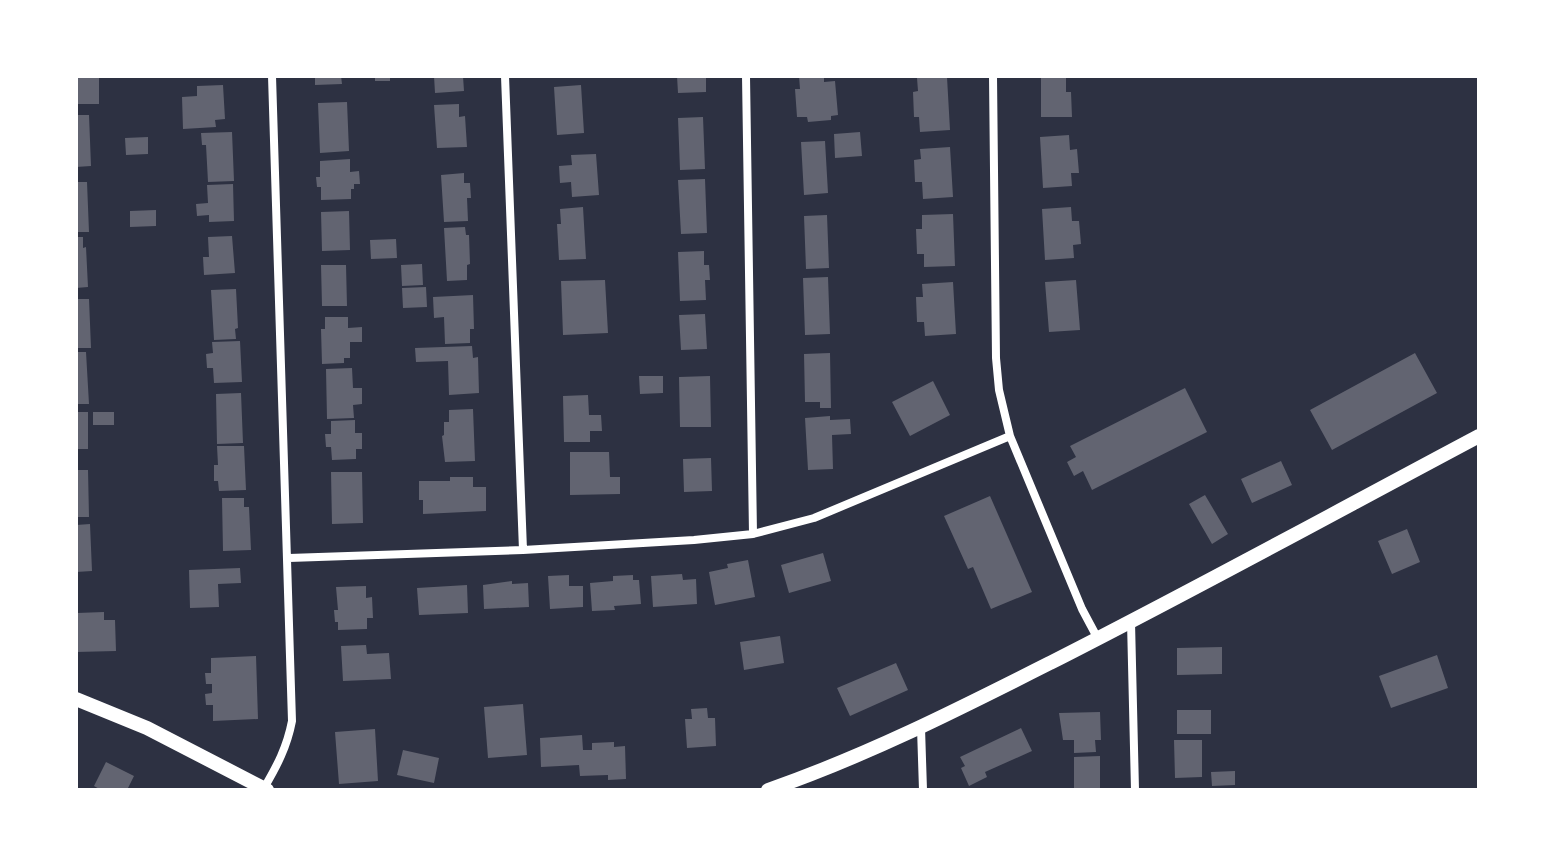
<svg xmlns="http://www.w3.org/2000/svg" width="1555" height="866" viewBox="0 0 1555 866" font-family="'Archivo Narrow',sans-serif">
	<rect width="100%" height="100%" fill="#2d3142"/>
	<path fill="#626471" d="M76 76H99V104H76Z
		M315 76H341L342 84 315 85Z
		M375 76H390V81H375Z
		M434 76H463L464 91 435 93Z
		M677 76H706V92L678 93Z
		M799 76H824V82L835 81 838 115 831 116V120L808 122 807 117H797L795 89H800Z
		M1041 76H1066V92H1071L1072 117H1041Z
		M947 77 950 130 920 132 919 117H914L913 92 918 91 917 78Z
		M223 85 225 119 215 120 216 127 183 129 182 97 197 96V86Z
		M581 85 584 133 557 135 554 87Z
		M347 102 349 151 320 153 318 103Z
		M459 104V117L465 116 467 147 437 148 434 105Z
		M76 115H89L91 166 76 167Z
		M703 117 705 169 680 170 678 118Z
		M232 132 234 181 208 182 206 145H202L201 133Z
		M860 132 862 156 835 158 834 134Z
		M1069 135 1070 150 1077 149 1079 173H1071L1072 186 1043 188 1040 137Z
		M148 137V154L126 155 125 138Z
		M825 141 828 193 804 195 801 142Z
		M950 147 953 197 923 199 922 182H915L914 160 921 159 920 149Z
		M596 154 599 195 572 197 571 182 560 183 559 166 572 165 571 155Z
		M350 159V172L359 171 360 184H354V189H351V199L321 200V187H317L316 177H320V161Z
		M464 173V183H470L471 198H467L468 221 444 222 441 175Z
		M705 179 707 233 681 234 678 180Z
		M76 182H87L89 232H76Z
		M233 184 234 221 209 222V215L197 216 196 204 208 203 207 185Z
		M583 207 586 259 559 260 557 224H561L560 209Z
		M1071 207 1072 221H1079L1081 244 1073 245 1074 258 1045 260 1042 209Z
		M156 210V226L130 227V211Z
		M349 211 350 250 322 251 321 212Z
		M953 214 955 266 924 267V254H917L916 229H922V215Z
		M827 215 829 268 806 269 804 216Z
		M465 227 466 235H469L470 264 467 265V280L447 281 444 228Z
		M232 236 235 273 204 275 203 257H209L208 237Z
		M76 237H83V248L86 247 88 287 76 288Z
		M396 239 397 258 371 259 370 240Z
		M704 251V265H709L710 280H705L706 300 680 301 678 252Z
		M422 264 423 285 402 286 401 265Z
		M321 265H346L347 306H322Z
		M828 277 830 334 805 335 803 278Z
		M605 280 608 333 563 335 561 281Z
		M1076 280 1080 330 1049 332 1045 282Z
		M953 282 956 334 925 336 924 322H917L916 297H923L922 284Z
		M426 287 427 307 403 308 402 288Z
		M236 289 238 328 235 329 236 339 214 340 211 290Z
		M473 295 474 329H470V343L445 344 444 317 434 318 433 297Z
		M76 299H89L91 348H76Z
		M705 314 707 349 681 350 679 315Z
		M325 317H348V328L362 327V342H350V358H344V363L322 364 321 329H325Z
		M240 341 242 382 214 383 213 368H207L206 354 213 353 212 342Z
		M472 346 473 358 478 357 479 393 449 395 448 361 416 362 415 348Z
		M76 352H86L89 404H76Z
		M830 353 831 408H820V402H805L804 354Z
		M1415 353 1437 393 1332 450 1310 410Z
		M352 368 353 388H362V404L353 405 354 418 327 419 326 369Z
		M639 376H663V393L640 394Z
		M710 376 711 427H680L679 377Z
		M933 381 950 415 910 436 892 402Z
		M1185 388 1207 432 1092 490 1083 471 1074 476 1067 462 1076 457 1070 446Z
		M241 393 243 443 217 444 216 394Z
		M588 395 589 415H601L602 431H590V442H564L563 396Z
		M473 409 475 461 445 462 442 436 444 435V422H449V410Z
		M76 412H88V449H76Z
		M93 412H114V425H93Z
		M830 416V420L850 419 851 434 832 435 833 469 808 470 805 418Z
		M355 420V433H362V449H356V459L332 460 331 447H326L325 434H331V421Z
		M217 446H244L246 490 219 491 218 481H214V465H218Z
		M570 452H609L610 477H620V494L570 495Z
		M711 458 712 491 684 492 683 459Z
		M1281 461 1292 485 1252 503 1241 479Z
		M76 470H88L89 517H76Z
		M331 472H362L363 523 332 524Z
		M450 477H473V487H486V511L423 514V500H419V481H450Z
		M1205 495 1228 534 1212 544 1189 504Z
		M990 496 1032 592 991 609 973 567 968 569 944 516Z
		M222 498H244V507H249L251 550 223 551Z
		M90 524 92 571 76 572V525Z
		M1407 529 1420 562 1392 574 1378 541Z
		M823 553 831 581 789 593 781 565Z
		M748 560 755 597 715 605 709 572 728 568 727 564Z
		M240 568 241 583 218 584 219 607 190 608 189 570Z
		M682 574 683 580 696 579 697 604 653 607 651 576Z
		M569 575V586H583V607L550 609 548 576Z
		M633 575V580H639L641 604 614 606 615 610 592 611 590 583 613 581V576Z
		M512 581V584L528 583 529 607 484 609 483 585Z
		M467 585 468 613 419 615 417 588Z
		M366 586V598L372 597 373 618H367V629L338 630V622H335L334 610H338L336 587Z
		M104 612V620H115L116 651 76 652 77 613Z
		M780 636 784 663 744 670 740 642Z
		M366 645 367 654 389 653 391 679 343 681 341 646Z
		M1222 647V674L1177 675V648Z
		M1437 655 1448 688 1391 708 1379 676Z
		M256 656 258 719 213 721V705H206L205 694 212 693V684H206L205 673H211V658Z
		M896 663 908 690 850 716 837 688Z
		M523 704 527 755 488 758 484 707Z
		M707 708 708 718H715L716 746 687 748 685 719H692L691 709Z
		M1177 710H1211V734H1177Z
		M1100 712 1101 740H1095L1096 752 1074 753V740H1063L1059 713Z
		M1021 728 1032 751 985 772 987 777 969 786 961 768 965 766 960 757Z
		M375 729 378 781 339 784 335 732Z
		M582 735 583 750H592V743L614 742V747L625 746 626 779 608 780V775L580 776 579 765 541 767 540 738Z
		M1174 740H1202V777L1175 778Z
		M403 750 439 758 434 783 397 775Z
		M1100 756V790H1074V757Z
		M106 762 134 776 127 790H101L94 786Z
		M1235 771V785L1212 786 1211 772Z"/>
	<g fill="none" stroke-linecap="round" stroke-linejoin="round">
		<path stroke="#fff" stroke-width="8" d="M505 76 523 550
			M746 76 753 534
			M993 76 996 358 999 390 1010 436 1082 609 1098 639
			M289 558 523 550 694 540 753 534 814 518 1010 436
			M1131 622 1135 790
			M921 728 923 790
			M264 788C277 766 287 747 292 721L272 76"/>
		<path stroke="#fff" stroke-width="14" d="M76 699 147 728 267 790
			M768 790C866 756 957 710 1050 663 1194 590 1336 512 1479 436"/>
	</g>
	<rect width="1555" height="866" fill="none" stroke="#ffffff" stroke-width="156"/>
</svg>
